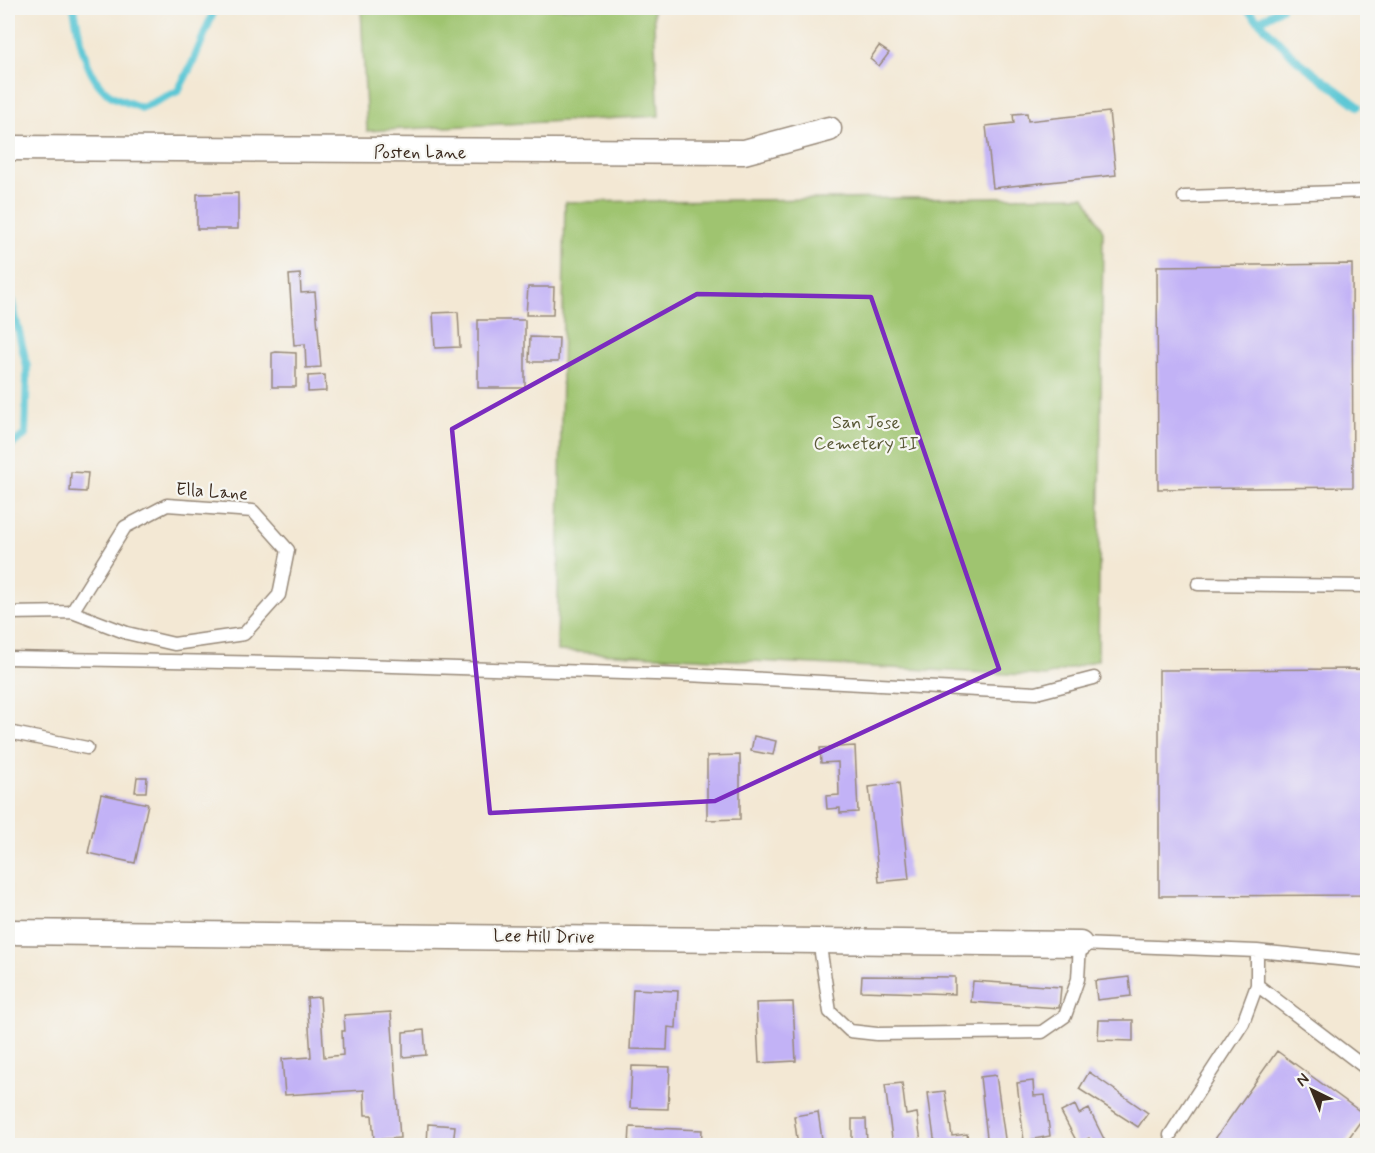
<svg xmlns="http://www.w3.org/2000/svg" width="1375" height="1153" viewBox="0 0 1375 1153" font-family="Mynerve,sans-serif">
	<rect width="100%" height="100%" fill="#f6f6f2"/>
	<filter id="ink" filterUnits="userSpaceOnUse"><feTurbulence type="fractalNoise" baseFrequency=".0167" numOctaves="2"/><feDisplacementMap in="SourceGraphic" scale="12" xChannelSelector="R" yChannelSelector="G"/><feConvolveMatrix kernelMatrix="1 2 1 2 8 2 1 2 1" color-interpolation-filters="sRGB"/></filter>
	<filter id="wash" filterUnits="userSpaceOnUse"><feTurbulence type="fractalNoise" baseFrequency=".008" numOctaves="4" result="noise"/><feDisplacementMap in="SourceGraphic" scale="24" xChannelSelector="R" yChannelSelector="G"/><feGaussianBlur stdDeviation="1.35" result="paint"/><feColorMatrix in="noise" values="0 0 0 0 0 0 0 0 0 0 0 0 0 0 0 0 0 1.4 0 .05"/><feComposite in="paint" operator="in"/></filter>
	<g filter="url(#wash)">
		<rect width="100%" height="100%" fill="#f3e8d4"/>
		<path fill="#9fc46f" stroke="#6d7746" stroke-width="1.5" d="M361 8H653L659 116 367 131Z
			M1085 196 1103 231 1098 660 1046 676 557 651 565 202Z"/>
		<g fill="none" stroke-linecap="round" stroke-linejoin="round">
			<path stroke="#5bc7d5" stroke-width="8" d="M74 8C79 35 85 80 112 96 121 101 133 104 142 108L178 91 193 62 215 8
				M1246 8 1297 60 1358 106
				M1260 21 1281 8
				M8 286 27 367 25 435 8 447"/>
		</g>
		<g id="blocks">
			<path fill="#c2b2f6" d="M879 46 889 53 879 66 870 59Z
				M1109 112 1116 175 993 188 986 126 1014 123 1013 114 1027 113 1028 121Z
				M238 193V229H197V194Z
				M1352 264 1353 487 1158 489 1157 266Z
				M300 274 301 293 315 292 321 367 306 368 305 344 294 345 289 275Z
				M528 287H554L553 315H526Z
				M458 312 460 347 435 348 433 313Z
				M478 320H525V388H478Z
				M530 337 559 338 558 362H529Z
				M276 352 296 353V387H272V353Z
				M325 375 326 391 308 392V376Z
				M71 472 88 473 86 492 70 491Z
				M1368 669V895L1159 896V670Z
				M754 736 776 741 773 755 751 751Z
				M855 746 858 812 840 813V808L827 809 826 796 839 795 838 762 821 763 820 748Z
				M740 755V819L707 820V756Z
				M137 777H147L146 792H135Z
				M899 783 909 879 879 882 869 787Z
				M101 794 148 804 135 863 88 853Z
				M862 976 955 977V994L861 991Z
				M1129 977 1131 996 1097 1000 1095 981Z
				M973 981 1061 987 1059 1008 971 1002Z
				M633 989 678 991 676 1028 668 1027 667 1050 630 1049Z
				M320 997 324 1057 343 1055 342 1031H345L344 1015 391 1012 400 1138 374 1140 372 1115H365L364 1090 285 1095 282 1059 311 1057 307 998Z
				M793 1002 796 1061 759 1063 756 1003Z
				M1099 1020H1133V1041L1098 1040Z
				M424 1030 426 1055 403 1057V1032Z
				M1277 1051 1365 1115 1343 1146H1210Z
				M632 1066 670 1067 668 1109 630 1108Z
				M1089 1072 1148 1113 1138 1127 1079 1089Z
				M996 1075 1006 1146H988L980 1077Z
				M1033 1081 1034 1096 1045 1095 1050 1136 1024 1141 1017 1083Z
				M902 1083 906 1115 917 1113 921 1142 893 1146 885 1085Z
				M945 1091 952 1136 967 1134 969 1146H935L928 1093Z
				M1075 1105 1079 1114 1089 1109 1106 1143 1093 1146 1089 1138 1078 1144 1061 1112Z
				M818 1112 823 1146H798L794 1116Z
				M852 1119H866L867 1146H852Z
				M428 1124 455 1126 453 1146H427Z
				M630 1127 702 1130 701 1146H629Z"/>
		</g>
	</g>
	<g filter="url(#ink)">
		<use href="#blocks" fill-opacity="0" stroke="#978979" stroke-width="1.5"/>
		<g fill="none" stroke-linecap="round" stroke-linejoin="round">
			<g stroke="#978979" stroke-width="15">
				<path id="service" d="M1184 197 1368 191
					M1198 584 1368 586
					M8 613 72 612 127 633 174 644 244 634 279 595 288 550 253 511 167 505 125 527 72 612
					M8 658 326 664 687 675 1036 693 1094 678
					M8 732 87 748
					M819 940 830 1012 850 1031 877 1034 1042 1032 1065 1016 1078 979 1080 944 1257 951 1368 962
					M1257 951V985L1363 1066H1368
					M1170 1135 1243 1023 1257 985"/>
			</g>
			<g stroke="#978979" stroke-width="27">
				<path id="minor" d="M8 148 744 152 829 129
					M8 932 1080 944"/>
			</g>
			<use href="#service" stroke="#fff" stroke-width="12"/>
			<use href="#minor" stroke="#fff" stroke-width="24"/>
		</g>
	</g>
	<path fill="none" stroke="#7b2cbf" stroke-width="4.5" stroke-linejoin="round" d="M697 294 871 297 999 669 715 801 490 813 452 429Z"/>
	<g text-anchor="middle" stroke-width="4.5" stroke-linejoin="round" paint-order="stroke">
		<g font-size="18" fill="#3b2a1e" stroke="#f6f6f2">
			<text x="420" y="158">Posten Lane</text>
			<text transform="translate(212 491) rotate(4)" y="6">Ella Lane</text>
			<text transform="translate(544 936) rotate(1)" y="6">Lee Hill Drive</text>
		</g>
		<g font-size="18" fill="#595836" stroke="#f6f6f2">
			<text x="866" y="428">San Jose<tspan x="866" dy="21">Cemetery II</tspan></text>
		</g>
	</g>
	<rect width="1375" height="1153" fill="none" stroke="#f6f6f2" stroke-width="30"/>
	<g transform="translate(1312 1090) rotate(317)" stroke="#f6f6f2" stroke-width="4.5" paint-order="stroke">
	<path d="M0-4.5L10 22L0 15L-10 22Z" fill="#3b2a1e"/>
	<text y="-9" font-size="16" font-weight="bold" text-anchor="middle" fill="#3b2a1e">N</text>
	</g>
</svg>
